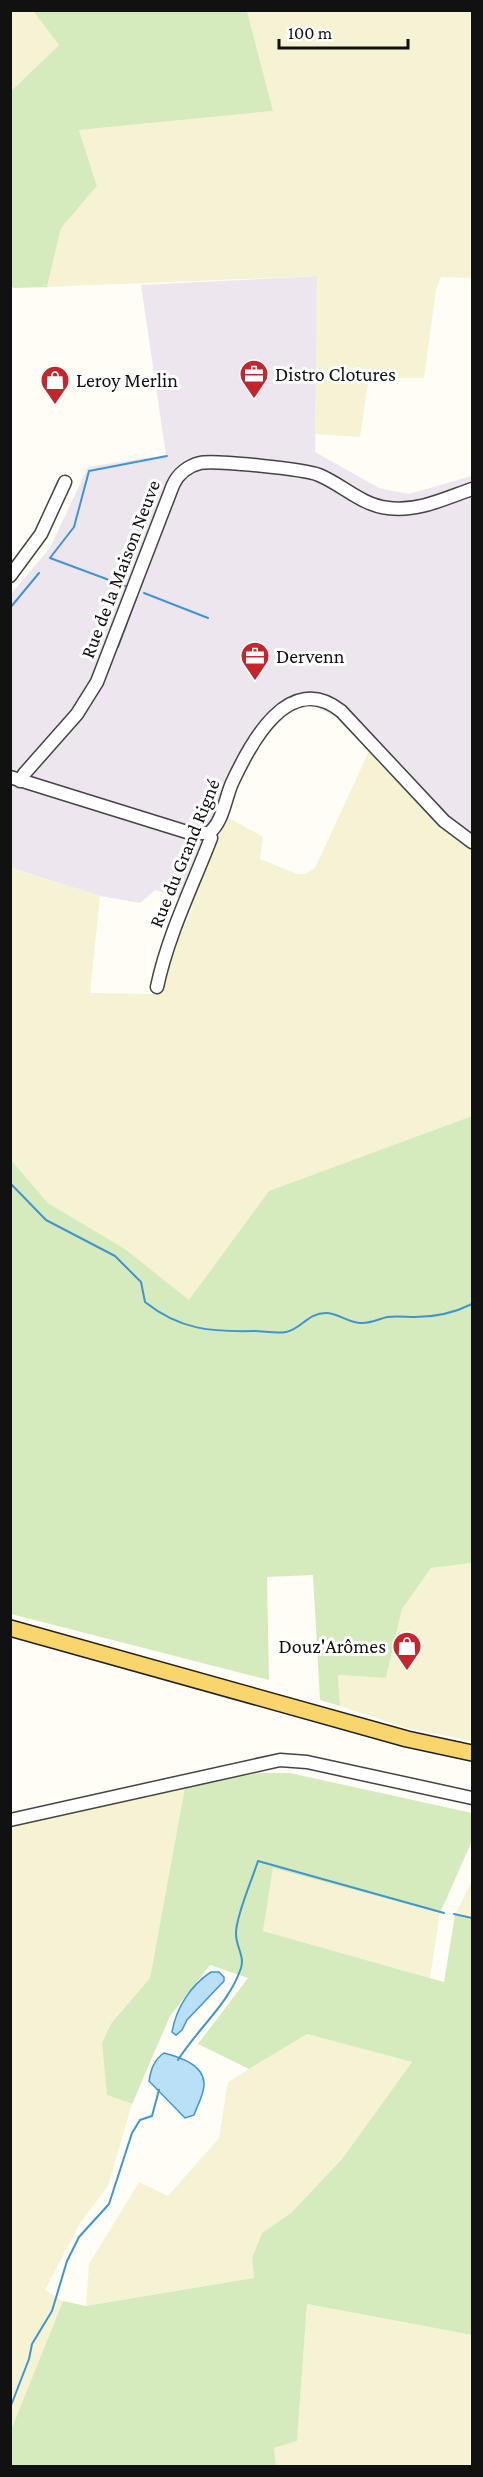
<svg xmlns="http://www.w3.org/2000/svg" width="483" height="2477" viewBox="0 0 483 2477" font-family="'Crimson Pro',serif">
	<rect width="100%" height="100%" fill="#fffdf5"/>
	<path fill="#eee6ef" d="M318 276 315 452 379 488 409 494 472 476V851L429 817 370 749 336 717 312 705 290 712 259 743 236 785 223 832 191 905 174 895 155 890 140 903 100 896 11 868V594L50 548 88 467 166 455 141 285Z"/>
	<path fill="#f6f3d4" d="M11 11H33L59 45 11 91Z
		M247 11H472V278L441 277 436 290 424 378H369L360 437 315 434 317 276 47 287 61 228 97 186 79 130 273 111Z
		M370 749 429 817 472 851V1116L270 1191 189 1301 125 1249 48 1203 11 1160 10 868 100 896 90 993 160 994 165 968 193 907 191 905 227 817 263 837 260 859 297 874H305L315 868Z
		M472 1563V1741L407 1728 340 1706 338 1675 386 1678 402 1609 431 1568Z
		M185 1787 150 1978 112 2021 107 2095 132 2104 108 2186 80 2223 45 2290 63 2301 11 2430V1824Z
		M273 1867 440 1913 430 1978 263 1931Z
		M472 1881V1919L455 1915Z
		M307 2034 412 2062 342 2159 291 2213 262 2233 252 2258 254 2278 86 2306 89 2264 139 2182 168 2196 219 2138 228 2082Z
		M307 2304 472 2335V2466H276L274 2448 297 2441Z"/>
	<path fill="#d5ebbd" d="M33 11H247L273 111 79 130 97 186 61 228 47 287 14 288 10 286 11 91 59 45Z
		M472 1116V1563L431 1568 402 1609 386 1678 338 1675 340 1706 320 1700 313 1575 267 1577 269 1680 11 1614V1160L48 1203 125 1249 189 1300 269 1191Z
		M259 1773H290L472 1813V1841L440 1913 273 1868 263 1931 444 1982 455 1915 472 1919V2335L307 2304 297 2441 274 2448 276 2466H11V2430L63 2301 86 2306 254 2278 252 2258 262 2233 291 2213 342 2159 412 2062 307 2034 249 2069 198 2044 248 1978 210 1965 170 2016 132 2104 107 2095 102 2043 112 2022 150 1978 185 1787Z"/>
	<path fill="#b9e0f7" stroke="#3f96cf" stroke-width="1.5" d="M211 1972H219L224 1977V1981L187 2020 182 2030 176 2035 172 2032C176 2008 191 1985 211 1972Z
		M164 2053C179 2057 203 2064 204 2083 205 2093 197 2106 194 2115L185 2118 149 2081C151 2069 154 2060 164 2053Z"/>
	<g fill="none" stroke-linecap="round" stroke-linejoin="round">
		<path stroke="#3f96cf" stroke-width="2" d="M209 456 217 457
			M128 587 50 558 74 527 89 471 167 456
			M139 590 143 580
			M144 593 208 618
			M10 608 39 573
			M118 647 137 596
			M108 671 112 660
			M10 1183 46 1220 115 1256 141 1282 145 1302C180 1330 212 1332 254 1331 264 1331 276 1334 286 1332 302 1329 307 1313 326 1313 338 1313 347 1322 360 1323 369 1324 379 1319 387 1317 396 1316 406 1317 415 1317 436 1317 454 1313 472 1304
			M454 1914 472 1918
			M178 2060C198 2028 229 2004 241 1968 245 1956 235 1945 236 1932 237 1913 252 1880 258 1861L444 1913
			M10 2408 29 2359 32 2344 52 2311 67 2261 79 2237 109 2204 132 2133 140 2120 152 2116 159 2090"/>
		<g stroke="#444" stroke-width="15">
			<path id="minor" d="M10 576 41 534 65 482
				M10 777 190 833H209
				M20 781 24 774 77 714 97 682 173 485C178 474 188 466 200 463 214 460 305 469 319 475 343 485 361 505 388 508 418 512 446 498 472 489
				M209 833C223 822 225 799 232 783 251 742 289 670 341 711L444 821 472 842
				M157 987C168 935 192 887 211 838L209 833
				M10 1820 280 1760 307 1762 472 1798"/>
		</g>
		<g stroke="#222" stroke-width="18">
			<path id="major" d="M10 1628 407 1739 472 1753"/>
		</g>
		<use href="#minor" stroke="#fff" stroke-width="12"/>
		<use href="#major" stroke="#f9d66b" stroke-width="15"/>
	</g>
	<defs>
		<g id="office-pin" transform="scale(1.5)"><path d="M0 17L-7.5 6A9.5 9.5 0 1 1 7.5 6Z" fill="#c4262e" stroke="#fff"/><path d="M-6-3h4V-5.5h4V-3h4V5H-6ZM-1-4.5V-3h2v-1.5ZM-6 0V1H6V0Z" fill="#fff"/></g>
		<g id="shop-pin" transform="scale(1.5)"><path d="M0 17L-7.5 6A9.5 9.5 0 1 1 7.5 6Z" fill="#c4262e" stroke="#fff"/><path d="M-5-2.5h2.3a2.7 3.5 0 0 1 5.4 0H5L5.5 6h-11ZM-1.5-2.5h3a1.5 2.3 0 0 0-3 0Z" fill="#fff"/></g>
	</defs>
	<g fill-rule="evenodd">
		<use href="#office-pin" x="254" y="374"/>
		<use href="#shop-pin" x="55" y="380"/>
		<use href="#office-pin" x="255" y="656"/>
		<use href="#shop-pin" x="407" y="1646"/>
	</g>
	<g text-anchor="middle" stroke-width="6" stroke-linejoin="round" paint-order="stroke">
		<g font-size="20" fill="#111" stroke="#fff" text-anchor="start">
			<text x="275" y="381">Distro Clotures</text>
			<text x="76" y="387">Leroy Merlin</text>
			<text x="276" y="663">Dervenn</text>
			<text x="386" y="1653" text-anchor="end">Douz'Arômes</text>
		</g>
		<g font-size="20" fill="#111" stroke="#fff">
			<text transform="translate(120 569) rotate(-69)" y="7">Rue de la Maison Neuve</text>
			<text transform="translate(184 853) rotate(-68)" y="7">Rue du Grand Rigné</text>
		</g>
	</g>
	<rect width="483" height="2477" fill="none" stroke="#111111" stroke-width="24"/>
	<path d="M279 39v9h129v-9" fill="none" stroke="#111111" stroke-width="3"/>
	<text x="288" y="39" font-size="18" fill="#111111" stroke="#ffffff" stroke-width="4.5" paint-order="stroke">100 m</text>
</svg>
